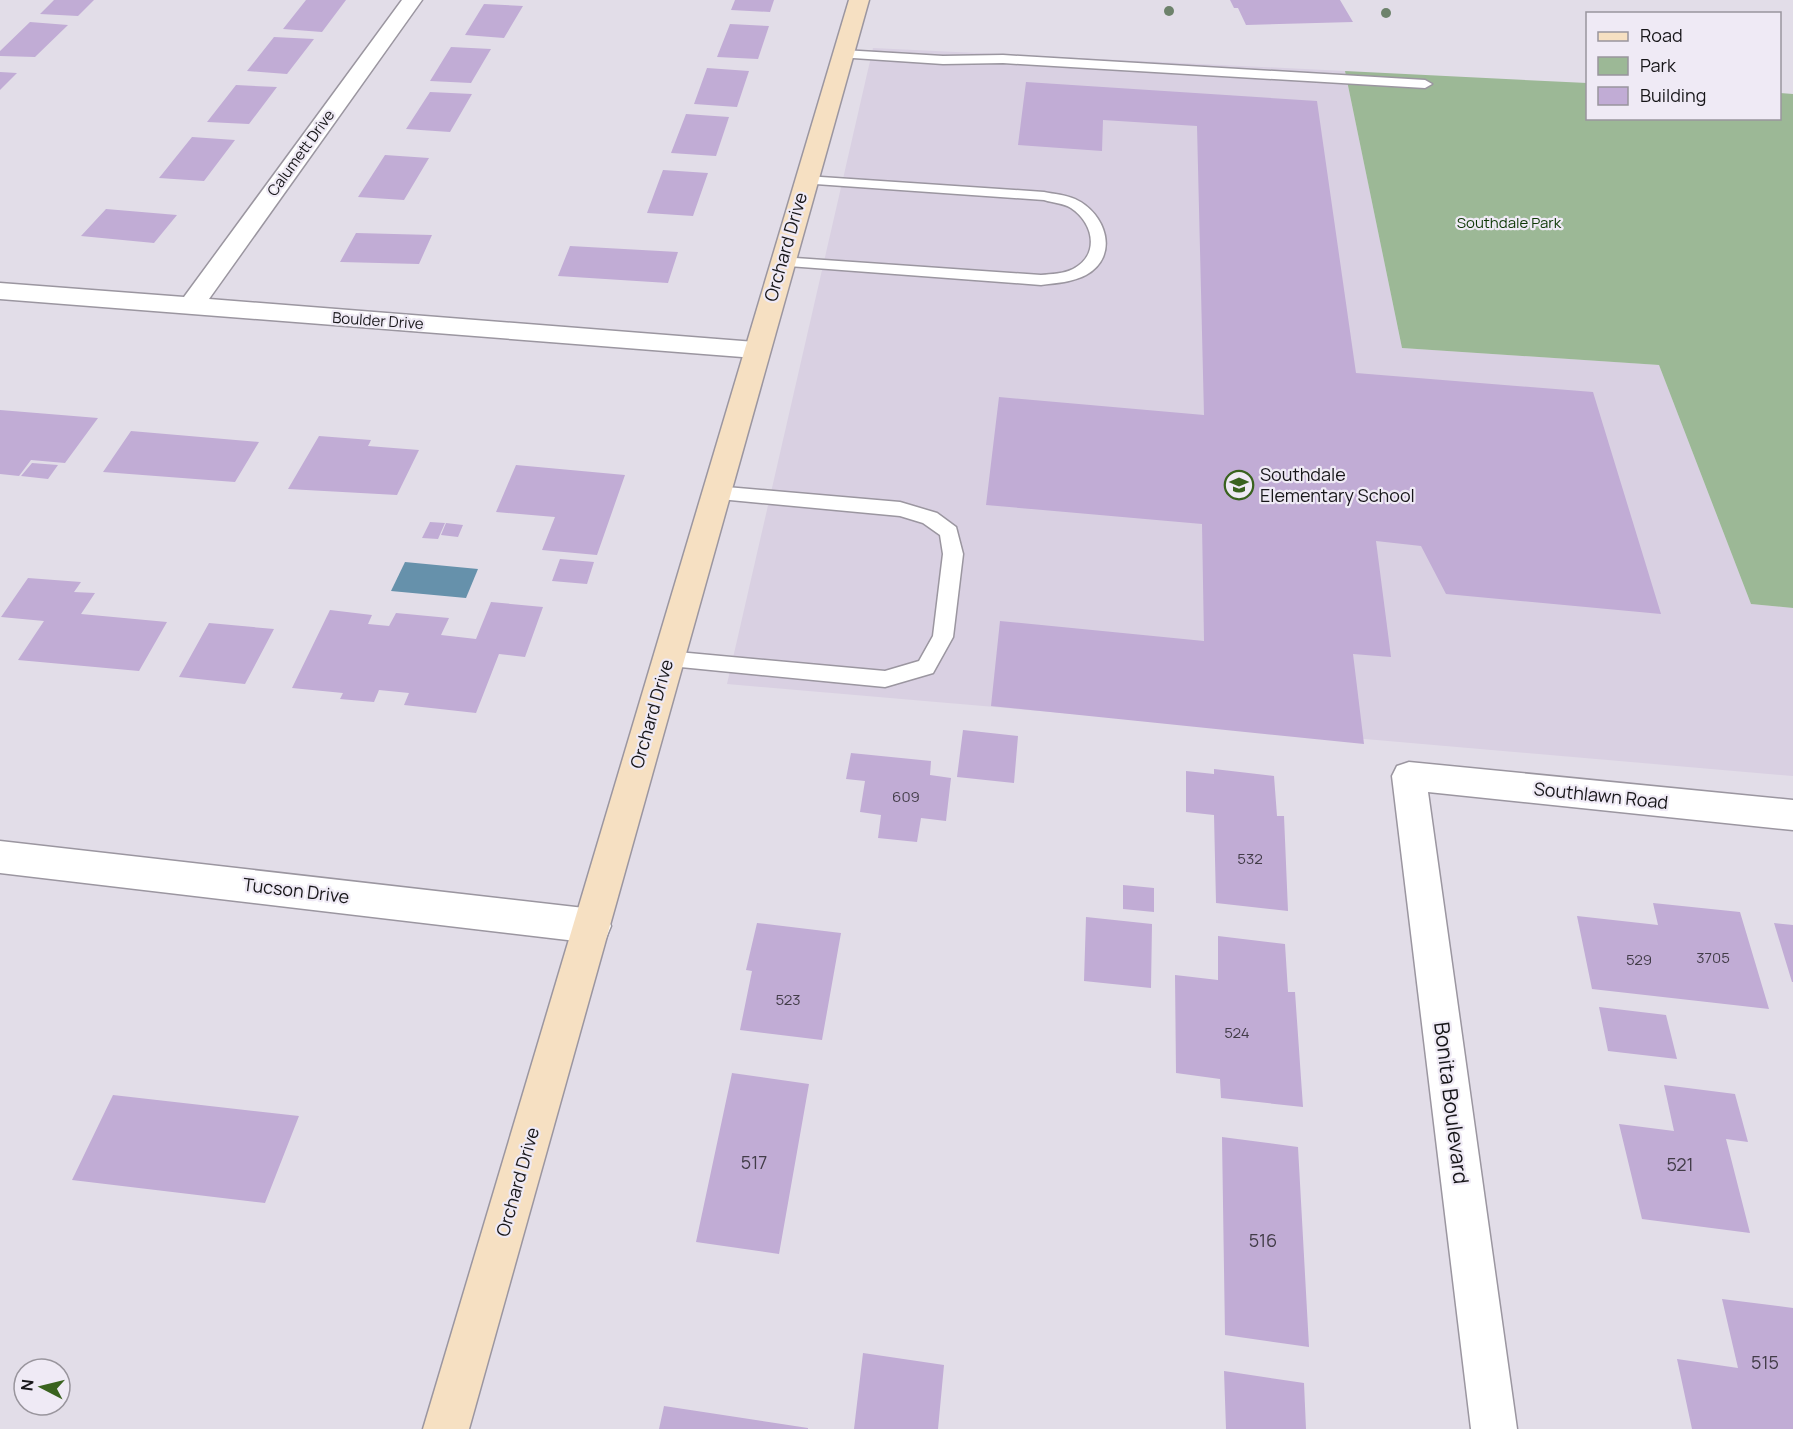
<svg xmlns="http://www.w3.org/2000/svg" width="1793" height="1429" viewBox="0 0 1793 1429" font-family="Manrope,sans-serif">
	<rect width="100%" height="100%" fill="#e2dde8"/>
	<path fill="#d9d0e2" d="M873 48 1345 71 1402 348 1659 365 1751 604 1793 608V776L727 684Z"/>
	<path fill="#9cb896" d="M1345 71 1587 83 1588 118H1780V93L1793 94V608L1751 604 1659 365 1402 348Z"/>
	<path fill="#6691ab" d="M405 562 478 569 466 598 391 591Z"/>
	<path fill="#c1acd5" d="M54 0H94L78 16 40 14Z
		M306 0H346L322 32 283 29Z
		M735 0H774L770 12 731 10Z
		M1230 0H1340L1353 22 1246 25 1238 8H1234Z
		M484 4 523 6 504 38 465 35Z
		M30 22 68 25 35 57 0 56V51Z
		M730 24 769 26 758 59 717 57Z
		M274 37 314 39 287 74 247 71Z
		M451 47 491 49 471 83 430 81Z
		M707 68 749 71 737 107 694 104Z
		M0 72 17 73 0 90Z
		M1026 82 1317 101 1356 373 1593 392 1661 614 1446 594 1421 546 1376 541 1391 657 1353 654 1364 744 991 706 1000 621 1204 641 1202 524 986 505 999 397 1204 415 1197 126 1103 120 1102 151 1018 145Z
		M236 85 277 87 249 124 207 122Z
		M430 92 472 94 450 132 406 129Z
		M686 114 729 117 716 156 671 153Z
		M192 137 235 140 204 181 159 178Z
		M385 155 429 158 404 200 358 197Z
		M663 170 708 173 693 216 647 213Z
		M106 209 177 215 154 243 81 236Z
		M356 233 432 235 419 264 340 262Z
		M570 246 678 252 668 283 558 276Z
		M0 410 98 418 65 463 31 460 19 476 0 474Z
		M131 431 259 442 235 482 103 472Z
		M319 436 371 440 368 446 419 450 397 495 288 489Z
		M32 463 58 465 48 479 21 476Z
		M516 465 625 475 597 555 542 550 555 517 496 512Z
		M430 522 445 523 438 539 422 538Z
		M446 523 463 525 458 537 441 535Z
		M560 559 594 562 587 584 552 581Z
		M28 578 81 582 74 592 95 593 81 614 167 622 139 671 18 660 44 621 1 617Z
		M491 602 543 607 525 657 499 654 476 713 404 705 409 693 379 690 374 702 340 699 343 693 292 688 330 610 372 615 368 624 389 626 396 613 449 618 441 635 476 639Z
		M209 623 274 629 245 684 179 677Z
		M963 730 1018 736 1014 783 957 777Z
		M851 753 931 761 930 775 951 778 946 821 921 818 917 842 878 838 881 815 860 812 865 781 846 779Z
		M1214 769 1274 776 1277 816H1284L1288 911 1216 903 1214 815 1186 812V771L1214 774Z
		M1123 885 1154 888V912L1123 909Z
		M1653 903 1740 912 1769 1009 1592 989 1577 916 1658 925Z
		M1086 917 1152 924 1151 988 1084 981Z
		M757 923 841 933 822 1040 740 1030 752 971 746 970Z
		M1774 923 1793 925V982H1792Z
		M1218 936 1285 944 1288 992H1295L1303 1107 1221 1098 1220 1079 1176 1073 1175 975 1218 980Z
		M1599 1007 1666 1015 1677 1059 1608 1051Z
		M732 1073 809 1084 779 1254 696 1242Z
		M1664 1085 1735 1094 1748 1142 1726 1139 1750 1233 1642 1219 1619 1124 1674 1131Z
		M113 1095 299 1116 265 1203 72 1180Z
		M1222 1137 1298 1147 1309 1347 1225 1335Z
		M1722 1299 1793 1308V1429H1692L1677 1359 1738 1368Z
		M863 1353 944 1365 938 1429H854Z
		M1224 1371 1304 1383 1306 1429H1226Z
		M664 1406 808 1428V1429H659Z"/>
	<g fill="none" stroke-linecap="round" stroke-linejoin="round">
		<g stroke="#9b96a0" stroke-width="3">
			<path id="lane" d="M843 50 943 56 1003 55 1425 80 1432 84 1425 88 1003 63 943 64 838 57 836 54Z
				M806 176 1044 192C1054 194 1066 195 1075 199 1106 213 1120 256 1086 275 1073 282 1056 283 1041 285L775 265 773 262 775 259 781 257 1041 275C1052 274 1063 274 1073 269 1100 255 1094 223 1071 208 1063 203 1053 203 1044 200L801 183 799 180Z
				M715 486 900 502 937 513 956 527 963 554 953 637 933 673 885 687 660 665 657 659 660 653 667 651 885 671 919 661 933 636 943 554 940 535 923 523 900 516 709 498 706 493 709 488Z"/>
		</g>
		<g stroke="#9b96a0" stroke-width="3">
			<path id="street" d="M402 0H422L209 299 755 342 764 344 768 350 764 356 755 358 0 299V283L184 297Z
				M1409 762 1793 800V830L1428 792 1517 1429H1471L1392 776 1397 766Z
				M0 841 593 909 606 914 611 926 606 938 593 943 0 873Z"/>
		</g>
		<g stroke="#9b96a0" stroke-width="3">
			<path id="secondary" d="M849 0H869L469 1429H423Z"/>
		</g>
		<use href="#lane" fill="#fff" fill-rule="evenodd"/>
		<use href="#street" fill="#fff" fill-rule="evenodd"/>
		<use href="#secondary" fill="#f6e0c2" fill-rule="evenodd"/>
	</g>
	<g fill="#6d826b">
		<circle cx="1169" cy="11" r="5"/>
		<circle cx="1386" cy="13" r="5"/>
	</g>
	<defs>
		<g id="school-ring" transform="scale(1.5)"><circle r="9.5" fill="#efeaf5" stroke="#39621e" stroke-width="1.5"/><path d="M0-5L7-2L0 1L-7-2ZM-4 1L0 2.5L4 1V4Q0 6-4 4Z" fill="#39621e"/></g>
	</defs>
	<g fill-rule="evenodd">
		<use href="#school-ring" x="1239" y="485"/>
	</g>
	<g text-anchor="middle" stroke-width="4.5" stroke-linejoin="round" paint-order="stroke">
		<g font-size="15" fill="#171619" stroke="#efeaf5">
			<text transform="translate(301 153) rotate(-54)" y="5">Calumett Drive</text>
			<text transform="translate(378 321) rotate(4)" y="5">Boulder Drive</text>
		</g>
		<g font-size="15" fill="#0e3805" stroke="#efeaf5">
			<text x="1509" y="228">Southdale Park</text>
		</g>
		<g font-size="15" fill="#423c48">
			<text x="906" y="802">609</text>
			<text x="1250" y="864">532</text>
			<text x="1713" y="963">3705</text>
			<text x="1639" y="965">529</text>
			<text x="788" y="1005">523</text>
			<text x="1237" y="1038">524</text>
		</g>
		<g font-size="18" fill="#171619" stroke="#efeaf5">
			<text transform="translate(786 247) rotate(-74)" y="6">Orchard Drive</text>
			<text transform="translate(652 714) rotate(-74)" y="6">Orchard Drive</text>
			<text transform="translate(1601 796) rotate(6)" y="6">Southlawn Road</text>
			<text transform="translate(296 891) rotate(7)" y="6">Tucson Drive</text>
			<text transform="translate(518 1182) rotate(-74)" y="6">Orchard Drive</text>
		</g>
		<g font-size="18" fill="#171619" stroke="#efeaf5" text-anchor="start">
			<text x="1260" y="481">Southdale<tspan x="1260" dy="21">Elementary School</tspan></text>
		</g>
		<g font-size="18" fill="#423c48">
			<text x="754" y="1169">517</text>
			<text x="1680" y="1171">521</text>
			<text x="1263" y="1247">516</text>
			<text x="1765" y="1369">515</text>
		</g>
		<g font-size="21" fill="#171619" stroke="#efeaf5">
			<text transform="translate(1451 1103) rotate(83)" y="7">Bonita Boulevard</text>
		</g>
	</g>
	<rect x="1586" y="12" width="195" height="108" fill="#efeaf5" stroke="#99959d" stroke-width="1.5"/>
	<rect x="1598" y="32" width="30" height="9" fill="#f6e0c2" stroke="#99959d" stroke-width="1.5"/>
	<text x="1640" y="42" font-size="18" fill="#171619">Road</text>
	<rect x="1598" y="57" width="30" height="18" fill="#9cb896" stroke="#99959d" stroke-width="1.5"/>
	<text x="1640" y="72" font-size="18" fill="#171619">Park</text>
	<rect x="1598" y="87" width="30" height="18" fill="#c1acd5" stroke="#99959d" stroke-width="1.5"/>
	<text x="1640" y="102" font-size="18" fill="#171619">Building</text>
	<g transform="translate(42 1387) rotate(277)"><circle r="28" fill="#efeaf5" stroke="#99959d" stroke-width="1.5"/>
	<path d="M0-4.5L10 22L0 15L-10 22Z" fill="#39621e"/>
	<text y="-9" font-size="16" font-weight="bold" text-anchor="middle" fill="#171619">N</text>
	</g>
</svg>
